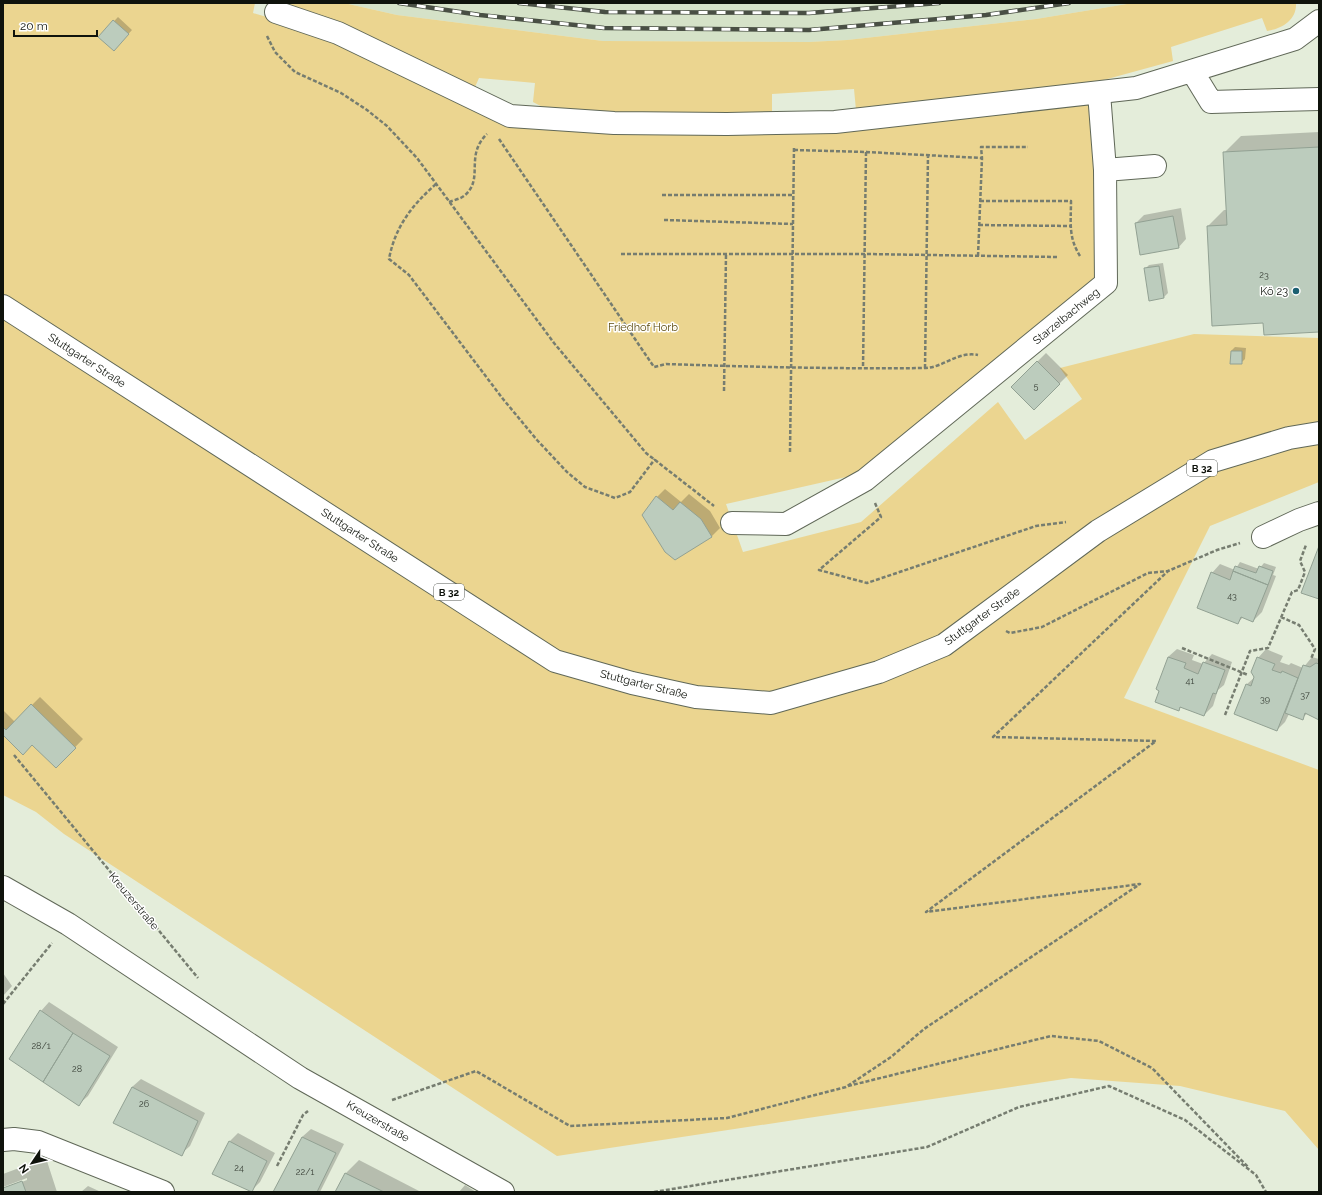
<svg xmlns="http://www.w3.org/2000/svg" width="1322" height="1195" viewBox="0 0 1322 1195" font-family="Raleway,sans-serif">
	<rect width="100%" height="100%" fill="#e4edda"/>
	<path fill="#d5e2c8" d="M344 3H1133L1036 19 847 40 809 42 603 41 397 15Z"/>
	<path fill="#ebd590" d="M3 3H255L253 13 331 36 508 126 836 133 1090 104 1097 171 1099 275 855 475 726 504 743 552 861 522 998 402 1025 440 1082 399 1060 368 1194 334 1319 338V482L1210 526 1124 698 1319 770V1150L1285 1111 1180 1086 1071 1078 557 1156 64 834 36 812 3 795Z
		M263 3H344L397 15 603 41 809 42 847 40 1036 19 1133 3H1296C1297 20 1282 29 1267 31L1262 18 1171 47 1173 61 1100 81 856 110 854 89 772 94V116L554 113 533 102 535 83 479 78 475 87 336 25Z"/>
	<path fill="#0003" d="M118 17 132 30 114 50 99 37Z
		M1319 132V331L1264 322 1208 226 1224 210H1227L1224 153 1241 136Z
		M1181 208 1186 239 1178 248 1136 223 1144 215Z
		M1163 263 1168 293 1164 297 1150 300 1145 269 1149 265Z
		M1235 347 1246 348 1245 359 1241 363 1231 351Z
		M1046 353 1068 375 1034 409 1012 387Z
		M665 489 681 502 689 494 710 511 720 528 712 536 675 559 657 497Z
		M1240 562 1259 569 1264 563 1276 567 1273 575 1276 576 1262 612 1253 621 1243 617 1238 623 1212 573 1220 564 1235 570Z
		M1177 649 1194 655 1192 660 1203 664 1212 654 1232 662 1224 685 1218 690 1213 706 1204 715 1182 706 1179 709 1168 657Z
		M1266 649 1283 656 1280 662 1289 665 1291 663 1303 668 1312 657 1319 659V719L1308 713 1302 718 1289 714 1285 722 1277 730 1247 684 1255 677 1258 658Z
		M40 697 83 739 56 767 32 744 3 734V710L15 722Z
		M3 973 12 986 3 996Z
		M49 1002 118 1047 88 1096 79 1104 41 1011Z
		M141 1079 205 1113 190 1146 181 1154 115 1123 132 1087Z
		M311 1129 344 1144 320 1192H274L302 1137Z
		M238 1133 275 1153 260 1182 251 1191 230 1141Z
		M46 1158 57 1192H3V1189L27 1180V1178L3 1187V1174Z
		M359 1160 421 1192H337L346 1173Z
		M465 1185 476 1192H459Z
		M88 1186 101 1192H81Z"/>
	<path fill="#bcccbd" stroke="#92a193" d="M113 20 129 34 114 51 98 37Z
		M1319 147V332L1264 335 1263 323 1212 326 1207 226 1227 225 1223 152Z
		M1173 216 1179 248 1140 255 1135 223Z
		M1159 266 1164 298 1149 301 1144 268Z
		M1231 351H1242V364H1230Z
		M1037 361 1060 384 1034 410 1011 387Z
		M656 496 673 510 680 502 701 519 712 537 675 560 665 552 642 515Z
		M1319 546V599L1301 593Z
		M1235 566 1256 573 1259 566 1273 571 1268 585 1233 571Z
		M1233 571 1268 585 1253 622 1241 617 1238 624 1197 608 1211 572 1230 580Z
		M1168 657 1186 663 1184 668 1198 674 1203 662 1225 670 1216 694 1213 693 1204 716 1180 707 1179 711 1155 702 1159 691 1156 689Z
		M1257 657 1275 664 1272 670 1281 673 1282 671 1298 678 1277 731 1234 714 1246 684 1251 686 1254 677 1251 672Z
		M1316 663 1319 664V720L1305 713 1303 720 1285 713 1303 665 1310 667Z
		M31 704 76 748 56 768 32 745 23 755 3 735V727L6 730Z
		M40 1010 73 1033 43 1082 9 1059Z
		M73 1033 110 1056 79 1106 43 1082Z
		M132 1087 198 1121 182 1156 113 1123Z
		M302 1137 336 1153 317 1192H273Z
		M229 1141 267 1161 252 1192 212 1174Z
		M345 1173 384 1192H335Z
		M22 1181 26 1192H3V1188Z"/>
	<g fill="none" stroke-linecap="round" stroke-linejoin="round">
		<g stroke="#606858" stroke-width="24">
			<path id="minor" d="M276 12 338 33 510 116 614 123 727 124 835 122 1136 88 1295 39 1319 21
				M1192 71 1211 102 1319 99
				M1105 170 1155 166
				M732 523 786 524 865 480 1106 283 1105 170 1099 93
				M1263 537 1299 520 1319 513
				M3 887 68 924 300 1078 503 1192
				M3 1140 14 1139 38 1142 163 1192"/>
		</g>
		<g stroke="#606858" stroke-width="24">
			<path id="major" d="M3 306 555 661 632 683 696 697 771 703 879 672 944 645 1098 531 1213 461 1289 438 1319 433"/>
		</g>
		<path stroke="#767d70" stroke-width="2.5" stroke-dasharray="4 2" stroke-linecap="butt" d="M267 36 275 52 295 72 341 93 367 110 387 126 417 158 554 343 646 453 714 506
			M499 139 654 367 666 364C753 367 839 369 926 368 944 367 958 351 978 355
			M794 150 866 152 863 368
			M866 152 982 158 981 147H1028
			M436 184C412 205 395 227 389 259L409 275 503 399 537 440 567 472 585 487 615 498 630 492 655 459
			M662 195H793
			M980 201H1071C1071 222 1068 237 1080 256
			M449 202C454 200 460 199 464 196 485 179 464 156 487 134
			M664 220 793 224
			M979 225 1071 226
			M621 254H865L1058 257
			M978 256 982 158
			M925 368 928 155
			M724 391 726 254
			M790 452 794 147
			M875 503 881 517 819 570 867 583 1036 526 1066 522
			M1281 617 1299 625 1315 649 1311 659
			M1006 631 1010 633 1042 627 1148 573 1168 571
			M1182 648 1248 675
			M1225 715 1250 651 1268 648 1292 592 1298 590 1305 572 1300 561 1306 545
			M14 755 198 978
			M3 1004 52 943
			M848 1086 1051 1036 1099 1041 1152 1068 1248 1167
			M392 1100 476 1071 570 1126 727 1118 846 1087 891 1057 924 1029 1140 884 926 912 1156 741 993 737 1168 571 1217 550 1240 543
			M277 1166 303 1115 308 1111
			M654 1192 927 1147 1019 1107 1109 1086 1185 1120 1256 1175 1266 1192"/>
		<use href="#minor" stroke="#fff" stroke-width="22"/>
		<use href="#major" stroke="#fff" stroke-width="22"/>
		<g stroke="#494f44" stroke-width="4.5">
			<path id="rail" d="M399 3 480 15 604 28 809 30 986 15 1069 3
				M519 3 605 12 809 13 939 3"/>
		</g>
		<use href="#rail" stroke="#fff" stroke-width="3" stroke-dasharray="9" stroke-linecap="butt"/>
	</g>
	<circle fill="#1a5f71" stroke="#fff" stroke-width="1.5" cx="1296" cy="291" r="4"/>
	<g text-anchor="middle" stroke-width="3" stroke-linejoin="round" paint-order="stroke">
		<g font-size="9" fill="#3a4138">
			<text x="1264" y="278">23</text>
			<text x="1036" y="389">5</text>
			<text x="1232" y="599">43</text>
			<text x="1190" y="684">41</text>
			<text x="1305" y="698">37</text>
			<text x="1265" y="702">39</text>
			<text x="41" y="1049">28/1</text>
			<text x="77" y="1072">28</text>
			<text x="144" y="1107">26</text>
			<text x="239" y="1171">24</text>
			<text x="305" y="1175">22/1</text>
		</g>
		<g fill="#fff" stroke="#575a55" stroke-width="1">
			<rect x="1187" y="460" width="30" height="16" rx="3"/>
			<rect x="434" y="584" width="30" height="16" rx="3"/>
		</g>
		<g font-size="10" font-weight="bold" fill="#0f130c">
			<text x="1202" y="472">B 32</text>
			<text x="449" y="596">B 32</text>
		</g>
		<g font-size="11" fill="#0f130c" stroke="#fff" text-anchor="end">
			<text x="1288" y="295">Kö 23</text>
		</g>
		<g font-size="11" fill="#0f130c" stroke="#fff">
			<text transform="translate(1066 316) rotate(-39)" y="4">Starzelbachweg</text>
			<text transform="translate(87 360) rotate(33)" y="4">Stuttgarter Straße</text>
			<text transform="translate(360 535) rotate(33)" y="4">Stuttgarter Straße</text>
			<text transform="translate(982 616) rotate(-36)" y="4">Stuttgarter Straße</text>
			<text transform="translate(644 684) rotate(14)" y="4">Stuttgarter Straße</text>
			<text transform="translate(134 901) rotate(50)" y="4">Kreuzerstraße</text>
			<text transform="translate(378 1121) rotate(30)" y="4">Kreuzerstraße</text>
		</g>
		<g font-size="11" fill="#5e4d10" stroke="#fff">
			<text x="643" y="331">Friedhof Horb</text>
		</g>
	</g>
	<rect width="1322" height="1195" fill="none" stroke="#0f130c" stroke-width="8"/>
	<g transform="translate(32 1163) rotate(235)" stroke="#ffffff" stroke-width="3" paint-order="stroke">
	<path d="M0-3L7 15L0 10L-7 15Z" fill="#0f130c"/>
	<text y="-6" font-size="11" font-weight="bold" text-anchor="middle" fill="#0f130c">N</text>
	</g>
	<path d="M14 30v6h83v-6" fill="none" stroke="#0f130c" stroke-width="2"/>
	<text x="20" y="30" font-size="12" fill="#0f130c" stroke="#ffffff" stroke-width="3" paint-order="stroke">20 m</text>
</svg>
